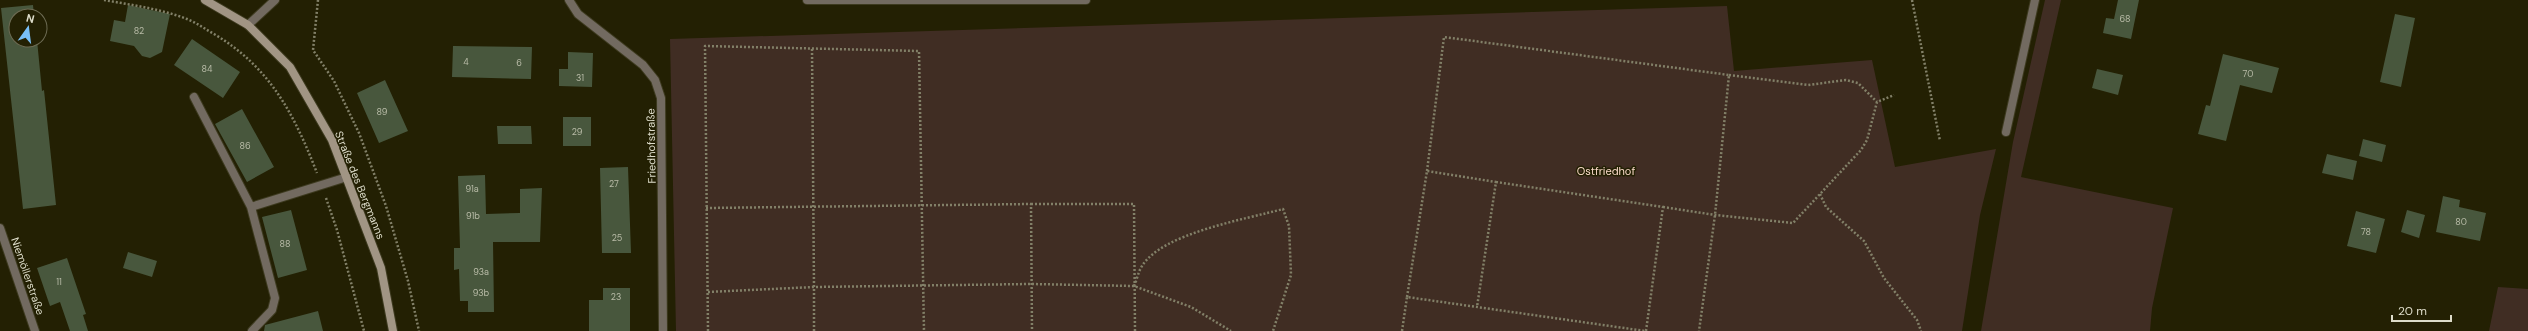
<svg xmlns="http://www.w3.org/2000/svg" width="2528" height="331" viewBox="0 0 2528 331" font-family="'DM Sans',sans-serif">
	<rect width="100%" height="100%" fill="#232003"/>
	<path fill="#402d23" d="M2045 0H2061L2021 177 2173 208 2152 308 2150 331H1981L2013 142Z
		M1727 6 1734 71 1872 60 1895 167 1996 149 1980 215 1962 331H676L670 39Z
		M2498 287 2528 289V331H2489Z"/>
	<path fill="#48573d" d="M2118 0H2139L2131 39 2103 33 2106 18 2114 19Z
		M33 5 34 16H16V40H37L42 91 44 90 56 205 23 209 1 8Z
		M128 5 170 14 162 52 150 58 142 56 134 46 110 41 114 20 125 22Z
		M2395 14 2415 18 2401 87 2380 82Z
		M192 39 240 72 223 98 174 65Z
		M453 46 532 47 531 79 452 77Z
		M568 52 593 53 592 87 559 86V69H568Z
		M2223 54 2279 68 2272 93 2240 85 2226 141 2198 134 2206 105 2210 106Z
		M2097 69 2123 75 2118 95 2092 88Z
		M385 80 408 131 379 143 357 93Z
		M242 109 274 167 247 182 215 124Z
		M563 117H591V146H563Z
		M497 126H531L532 144H498Z
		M2363 139 2386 145 2382 162 2359 156Z
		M2327 154 2357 161 2353 180 2322 173Z
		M628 167 631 253H602L600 168Z
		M485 175 486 214 520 213V189L542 188 540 242H493L494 312H468V301H460L459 269 454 270V248H460L458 176Z
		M2443 196 2460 200 2459 207 2486 213 2480 241 2436 232Z
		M291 210 307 270 278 278 262 217Z
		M2407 210 2425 215 2419 238 2401 232Z
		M2356 211 2385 219 2376 253 2347 246Z
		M128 252 157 261 152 277 123 268Z
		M67 258 86 314 83 315 88 331H70L60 302 50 306 37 268Z
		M603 288H630V331H589V300H603Z
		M318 311 323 331H264L265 325Z"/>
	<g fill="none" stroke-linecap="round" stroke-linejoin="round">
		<g stroke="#3d3a1f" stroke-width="10">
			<path id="lane" d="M194 97 251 207 347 177
				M2006 132 2035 0
				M251 207 275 298 272 310 252 331"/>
		</g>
		<g stroke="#3d3a1f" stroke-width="10">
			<path id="street" d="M569 0 578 14 643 65 655 80 661 98 663 331
				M807 0H1086
				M248 25 275 0
				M0 228 35 331"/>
		</g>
		<g stroke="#3d3a1f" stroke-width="10">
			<path id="secondary" d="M205 0 248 25 290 67 332 140 381 268 393 331"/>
		</g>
		<path stroke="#828068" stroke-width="2.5" stroke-dasharray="2 2" stroke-linecap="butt" d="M104 0C132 5 161 9 187 19 197 23 205 29 214 34 270 67 294 114 317 173
			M318 0 313 50 334 81 359 133 386 206 408 281 419 331
			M1912 0 1940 141
			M812 49 814 287 1031 284 1134 286 1191 307 1231 331
			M1729 75 1808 85 1846 80 1858 83 1877 102
			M1427 171 1444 37 1729 75 1715 215 1699 331
			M1496 182 1663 207 1646 331
			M1820 194 1826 207 1864 241 1884 278 1917 320 1921 331
			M326 198 337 230 364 331
			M1031 204H1134L1135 331
			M1663 207 1715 215 1793 223 1861 150 1867 140 1877 102 1894 95
			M706 208 1031 204 1032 331
			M1134 286C1137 280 1138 272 1142 266 1162 233 1247 219 1283 209L1289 226 1291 275 1273 331
			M708 292 814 287V331
			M1407 297 1427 171 1496 182 1477 307
			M708 331 705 46 919 51 924 331
			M1402 331 1407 297 1645 331"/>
		<use href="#lane" stroke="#726a60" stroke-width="8"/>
		<use href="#street" stroke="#726a60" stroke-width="8"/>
		<use href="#secondary" stroke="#a19584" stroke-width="8"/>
	</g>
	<g text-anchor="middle" stroke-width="3" stroke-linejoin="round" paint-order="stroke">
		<g font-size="9" fill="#b8bba7">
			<text x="2125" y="22">68</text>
			<text x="139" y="34">82</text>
			<text x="466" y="65">4</text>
			<text x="519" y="66">6</text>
			<text x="207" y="72">84</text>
			<text x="2248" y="77">70</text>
			<text x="580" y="81">31</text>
			<text x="382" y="115">89</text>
			<text x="577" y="135">29</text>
			<text x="245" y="149">86</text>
			<text x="614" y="187">27</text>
			<text x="472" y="192">91a</text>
			<text x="473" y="219">91b</text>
			<text x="2461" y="225">80</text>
			<text x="2366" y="235">78</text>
			<text x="617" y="241">25</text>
			<text x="285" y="247">88</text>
			<text x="481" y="275">93a</text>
			<text x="59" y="285">11</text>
			<text x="481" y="296">93b</text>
			<text x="616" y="300">23</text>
		</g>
		<g font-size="11" fill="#dddcca" stroke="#232003">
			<text transform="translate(651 146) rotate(-91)" y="4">Friedhofstraße</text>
			<text transform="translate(360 185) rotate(68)" y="4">Straße des Bergmanns</text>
			<text transform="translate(28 276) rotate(71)" y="4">Niemöllerstraße</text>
		</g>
		<g font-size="11" fill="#fbdbca" stroke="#232003">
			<text x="1606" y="175">Ostfriedhof</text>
		</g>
	</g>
	<g transform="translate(28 28) rotate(14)"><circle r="19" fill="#232003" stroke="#6d6b53"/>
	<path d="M0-3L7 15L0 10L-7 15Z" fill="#78bff8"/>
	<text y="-6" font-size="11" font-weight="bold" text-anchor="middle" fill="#dddcca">N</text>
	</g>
	<path d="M2392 315v6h59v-6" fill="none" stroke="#dddcca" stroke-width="2"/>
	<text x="2398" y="315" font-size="12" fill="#dddcca" stroke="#232003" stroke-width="3" paint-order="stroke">20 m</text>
</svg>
